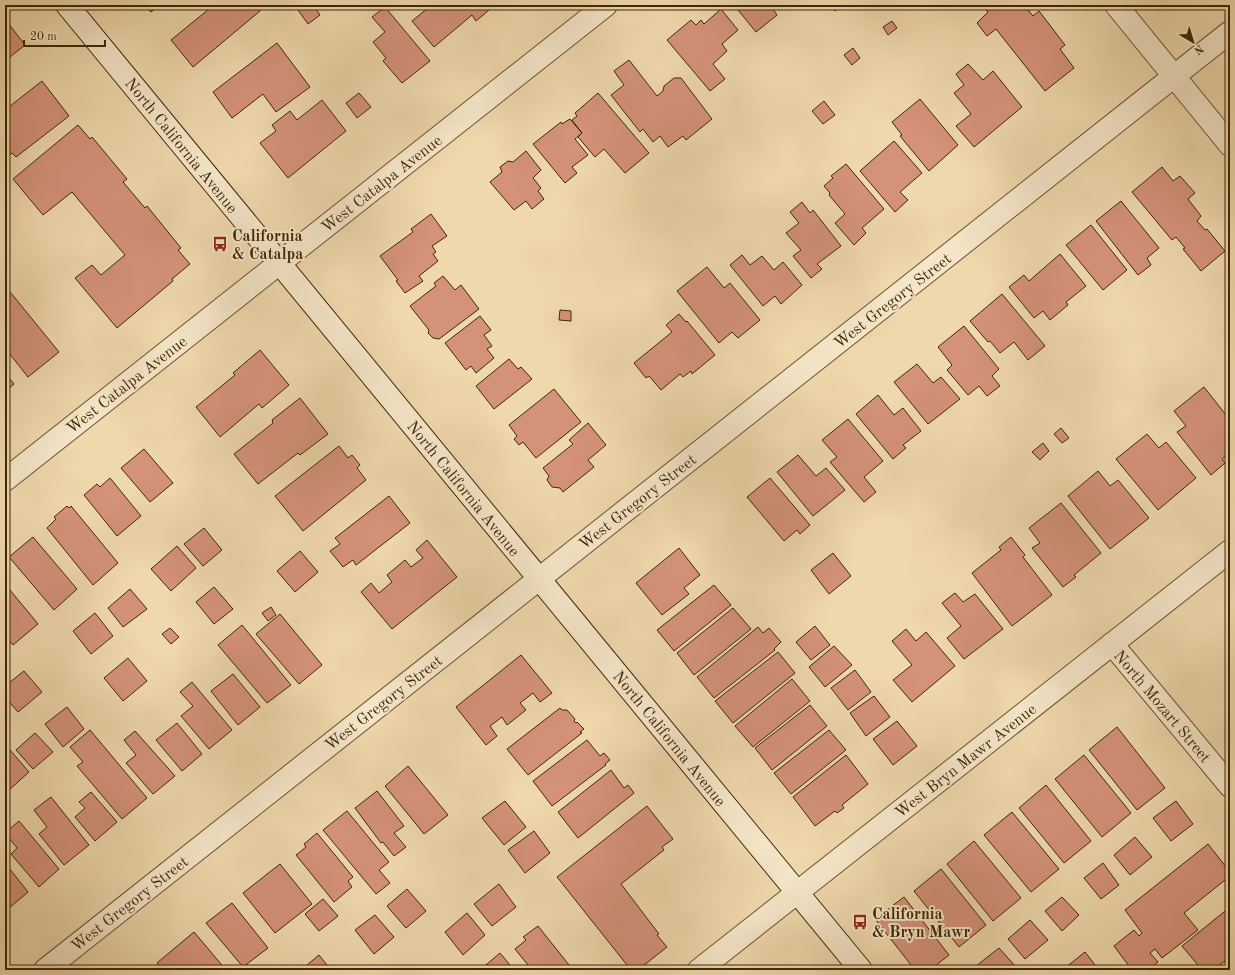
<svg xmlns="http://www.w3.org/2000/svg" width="1235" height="975" viewBox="0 0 1235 975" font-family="'Old Standard TT',serif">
	<rect width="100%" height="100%" fill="#efd8ac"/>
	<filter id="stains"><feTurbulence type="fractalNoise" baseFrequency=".005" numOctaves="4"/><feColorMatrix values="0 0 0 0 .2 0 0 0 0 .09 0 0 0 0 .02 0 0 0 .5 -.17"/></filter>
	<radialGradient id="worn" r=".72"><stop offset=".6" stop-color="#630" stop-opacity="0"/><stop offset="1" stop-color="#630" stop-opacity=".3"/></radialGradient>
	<path fill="#d49279" stroke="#3f2703" d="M145 5H160L151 12Z
		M206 5H259L256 7 260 11 193 67 171 40 209 9Z
		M306 5H313L320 15 308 24 298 10Z
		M425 5H495L476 21 472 15 434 47 412 21 428 8Z
		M734 5H770L777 15 756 32Z
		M831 5H842L835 11Z
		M982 5H1024L1033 16 1039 11 1065 45 1060 49 1074 68 1045 91 996 29 987 36 977 23 988 12Z
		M385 7 430 61 402 83 383 61 386 58 373 42 385 32 372 17Z
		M721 9 738 30 722 44 727 51 713 64 725 79 710 91 667 40 691 20 696 25 701 20 704 24Z
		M5 19 25 45 5 61Z
		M892 21 897 28 888 35 883 27Z
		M277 43 310 87 276 112 263 94 232 118 213 92Z
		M853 48 860 58 852 65 844 55Z
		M629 60 657 96 663 91 664 86 674 78H681L712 119 686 140 683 136 668 147 660 136 653 142 643 129 640 132 611 95 624 85 614 71Z
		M968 64 983 80 993 71 1022 107 974 147 956 126 971 114 954 93 964 85 956 74Z
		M42 81 69 116 16 157 12 153 5 159V110Z
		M359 93 371 107 357 118 346 103Z
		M598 93 649 153 625 173 604 149 595 157 578 137 582 133 572 120 577 116 575 113Z
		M920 99 958 145 929 171 900 136 902 135 892 122Z
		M322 100 346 131 288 178 260 143 276 131 272 125 290 111 297 120Z
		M824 101 835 115 823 124 812 111Z
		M570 119 582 133 575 139 588 155 572 167 577 173 565 183 533 144 561 122 562 124Z
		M78 125 90 139 92 137 127 179 123 182 145 208 147 206 181 248 178 250 190 264 172 279 173 281 117 328 75 278 92 265 101 275 125 255 72 192 43 215 13 179Z
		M894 141 922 173 900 192 908 200 895 212 860 171Z
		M526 151 541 170 533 178 541 188 538 191 544 199 532 209 526 201 514 210 490 182 502 172 500 167 508 161 513 162Z
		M846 164 884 209 862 228 866 233 854 245 835 223 845 214 829 195 830 193 824 186 833 178 831 176Z
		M1162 167 1173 181 1180 176 1195 193 1188 199 1201 216 1197 221 1205 230 1207 229 1225 251 1201 271 1183 249 1185 248 1176 237 1172 240 1132 192Z
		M1121 201 1159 248 1147 258 1151 265 1138 275 1096 221Z
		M802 202 810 213 813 210 841 246 817 264 822 269 811 278 793 256 801 250 786 233 799 223 790 212Z
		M431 214 447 236 432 246 436 252 433 254 438 261 419 276 423 281 405 293 396 281 398 280 380 256 413 232 411 229Z
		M1091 225 1127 270 1103 290 1066 245Z
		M1060 254 1086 286 1066 302 1068 305 1050 320 1043 311 1034 318 1009 287 1024 275 1029 281Z
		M742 255 750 265 762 256 774 270 783 262 802 285 781 304 775 296 763 306 730 265Z
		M707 267 724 288 730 283 760 320 738 338 732 332 719 343 677 291Z
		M443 276 455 290 461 285 479 309 439 339 433 338 428 333 429 330 410 306 436 286 434 283Z
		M5 287H6L59 352 28 377 5 348Z
		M1002 294 1045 346 1028 360 1014 342 1000 353 990 341 988 342 970 321Z
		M560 310 571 311V321L559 320Z
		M679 314 686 322 687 321 715 355 692 374 691 371 683 377 680 374 661 390 649 376 646 378 634 363 672 332 666 325Z
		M480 316 491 330 484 335 492 346 487 349 494 358 476 373 471 366 466 370 445 343Z
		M964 326 999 369 992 376 1000 386 987 396 979 386 968 395 947 370 952 365 938 347Z
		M260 350 289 385 262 408 259 404 220 437 196 407 235 375 233 373Z
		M509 359 518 369 521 367 532 379 494 409 476 386Z
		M917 364 933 383 941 377 960 399 928 424 894 382Z
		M5 373 14 384 5 392Z
		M1204 387 1230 420V453L1222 459 1225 463 1211 475 1177 432 1186 426 1174 411Z
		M554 389 581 422 536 458 523 442 519 445 514 439 517 436 509 425Z
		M878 395 894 415 903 408 921 431 903 445 906 448 893 459 856 414Z
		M300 398 328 434 300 455 298 453 258 484 234 454 273 423 272 420Z
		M848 419 883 461 864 477 876 492 864 502 830 462 837 457 822 440Z
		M588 423 606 445 588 460 594 467 563 492 560 488 552 487 547 480 549 476 543 468 573 444 569 440Z
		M1061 428 1069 438 1062 443 1054 434Z
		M1147 434 1159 448 1166 442 1196 478 1158 510 1116 459Z
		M1043 443 1049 451 1040 460 1032 452Z
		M339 446 348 458 352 455 360 465 357 468 366 480 303 531 275 496Z
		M144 449 173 483 150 502 121 468Z
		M798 455 816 476 826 468 845 490 813 516 777 472Z
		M1098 471 1110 486 1118 480 1149 518 1110 549 1068 496Z
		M110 478 141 516 117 536 84 495 97 484 100 487Z
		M770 478 810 525 800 534 797 530 784 541 747 497Z
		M389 496 410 523 356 565 353 560 343 567 330 551 340 544 335 538Z
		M1061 503 1101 553 1074 575 1076 577 1063 587 1032 548 1040 543 1029 528Z
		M67 506 69 508 71 506 118 563 93 585 47 528 56 519 54 517Z
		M204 528 222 550 203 566 184 544Z
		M33 537 77 589 54 610 9 557Z
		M1011 537 1025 555 1023 557 1052 595 1012 626 972 573 1001 550 999 547Z
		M427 540 457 577 392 629 361 592 371 583 379 593 392 582 387 575 405 560 411 567 423 558 416 550Z
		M177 546 196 568 171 591 151 569Z
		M679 548 700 575 684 588 689 594 662 615 636 583Z
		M300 551 318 572 295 592 277 571Z
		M833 553 851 576 829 594 811 570Z
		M5 584 38 624 13 645 5 635Z
		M714 585 731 605 674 651 657 630Z
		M214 587 233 609 214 624 196 602Z
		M130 589 147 609 123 627 108 608Z
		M955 593 963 602 975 594 1003 629 964 659 947 638 961 626 942 603Z
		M271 607 276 615 268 621 262 613Z
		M733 608 751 629 694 675 677 653Z
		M95 613 113 636 91 654 73 631Z
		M280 614 322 665 299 684 256 634Z
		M242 625 291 685 267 703 218 645Z
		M815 626 830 645 811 660 796 642Z
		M758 627 763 633 769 628 781 642 774 649 775 650 714 698 697 677Z
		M170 628 179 637 171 644 162 634Z
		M906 629 916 641 926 632 955 666 912 702 893 680 912 665 892 641Z
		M834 646 852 665 825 687 809 667Z
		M778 652 795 673 733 723 715 701Z
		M521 655 552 693 540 702 533 693 520 703 526 710 507 725 502 717 490 726 497 736 486 745 456 707Z
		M128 658 147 681 123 701 104 678Z
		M855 670 871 692 848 710 831 688Z
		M24 671 42 692 18 712 5 697V686Z
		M233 674 260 707 238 725 211 691Z
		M792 679 810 701 753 747 735 726Z
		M192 682 232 730 209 749 181 716 193 706 180 692Z
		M874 696 890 717 866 736 850 713Z
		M810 705 827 726 772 770 755 748Z
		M67 707 84 729 63 747 45 724Z
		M560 708 562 710H567L575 719 574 721 576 723 577 722 584 729 580 732 582 733 528 775 507 749Z
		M897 721 917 746 893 765 873 739Z
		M177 723 202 754 182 771 156 740Z
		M1117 727 1165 788 1137 810 1089 750Z
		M90 730 147 798 122 819 77 766 83 762 70 747Z
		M829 730 846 750 791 794 774 773Z
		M135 731 175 776 153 794 126 763 136 755 124 740Z
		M35 733 53 752 33 769 16 750Z
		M587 740 600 756 604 753 610 760 605 764 606 765 552 806 533 781Z
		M10 750 29 772 9 790 5 786V754Z
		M846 755 868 784 842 805 844 808 837 813 835 811 815 826 793 797Z
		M1084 755 1131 813 1102 837 1055 779Z
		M408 766 448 815 424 834 385 786Z
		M611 770 624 788 628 785 634 793 578 838 558 812Z
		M1046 785 1091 841 1064 863 1019 808Z
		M377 791 404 826 394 833 406 847 394 856 383 842 381 843 355 808Z
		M91 792 117 822 95 841 75 817 85 808 79 802Z
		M51 797 89 845 64 865 39 834 47 827 34 810Z
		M505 801 526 827 504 845 482 818Z
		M1176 801 1193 824 1171 841 1153 818Z
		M647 806 673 839 662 847 664 850 621 884 659 934 657 935 667 947 638 970H631L557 877Z
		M347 811 389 862 379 870 390 883 376 894 323 830Z
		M1012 812 1059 869 1031 892 984 835Z
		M19 821 59 869 39 887 11 854 17 848 5 833Z
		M534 831 550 853 525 873 508 850Z
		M317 833 353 877 348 881 352 887 334 902 296 855 306 847 304 844Z
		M1135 837 1152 857 1130 875 1114 855Z
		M974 841 1021 898 993 921 947 864Z
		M1208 844 1230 872V876L1184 913 1198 930 1162 958 1155 949 1150 953 1158 962 1148 970H1132L1114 946 1134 930 1139 936 1142 933 1125 910Z
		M5 863 28 892 8 909 5 906Z
		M1103 863 1119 885 1101 899 1084 878Z
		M280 864 312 904 275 933 243 893Z
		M941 869 986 925 959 947 914 891Z
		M499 884 516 907 492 926 474 904Z
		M407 889 426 911 406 928 387 906Z
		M904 897 949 955 930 970H915L875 919Z
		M1062 897 1079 915 1062 931 1045 911Z
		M323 899 338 916 319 931 305 914Z
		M232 903 268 948 243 967 206 923Z
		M1230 907V957L1213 970H1202L1182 946Z
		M467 913 485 935 463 955 445 932Z
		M375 915 394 937 374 954 355 930Z
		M1030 920 1048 940 1025 959 1008 939Z
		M538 926 573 970H532L515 949 526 940 523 937Z
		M194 932 226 970H163L157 963Z
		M999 948 1016 967 1012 970H980L976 966Z
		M1085 952 1099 970H1067L1065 968Z
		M500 953 514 970H480Z
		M319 955 331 970H301Z"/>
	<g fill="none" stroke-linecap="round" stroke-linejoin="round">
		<g stroke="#6b532d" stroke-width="24">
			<path id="minor" d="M1116 5 1230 145
				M5 480 606 5
				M1112 644 1230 786
				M45 970 1230 32"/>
		</g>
		<g stroke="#6b532d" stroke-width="24">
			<path id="tertiary" d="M699 970 1230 551"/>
		</g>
		<g stroke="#3f2703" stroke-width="24">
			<path id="secondary" d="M67 5 861 970"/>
		</g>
		<use href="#minor" stroke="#f5e6c9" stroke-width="22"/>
		<use href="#tertiary" stroke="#f5e6c9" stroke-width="22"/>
		<use href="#secondary" stroke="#f5e6c9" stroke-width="22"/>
	</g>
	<defs>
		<g id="bus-bare" transform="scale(1.2)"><path d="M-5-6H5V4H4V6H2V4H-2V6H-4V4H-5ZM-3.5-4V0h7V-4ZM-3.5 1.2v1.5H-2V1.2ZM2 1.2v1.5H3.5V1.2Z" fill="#8f2418" stroke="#f5e6c9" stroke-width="2.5" paint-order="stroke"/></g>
	</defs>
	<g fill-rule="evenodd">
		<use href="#bus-bare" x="220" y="244"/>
		<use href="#bus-bare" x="860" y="922"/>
	</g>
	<g text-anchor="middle" stroke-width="4" stroke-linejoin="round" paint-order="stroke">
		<g font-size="16" fill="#3f2703" stroke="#f5e6c9">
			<text transform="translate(182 145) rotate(51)" y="6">North California Avenue</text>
			<text transform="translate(381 183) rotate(-38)" y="6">West Catalpa Avenue</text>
			<text transform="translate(892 300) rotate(-38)" y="6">West Gregory Street</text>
			<text transform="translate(126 384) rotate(-38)" y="6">West Catalpa Avenue</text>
			<text transform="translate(464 488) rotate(51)" y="6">North California Avenue</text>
			<text transform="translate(637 501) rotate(-38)" y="6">West Gregory Street</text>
			<text transform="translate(383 702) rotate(-38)" y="6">West Gregory Street</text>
			<text transform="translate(1163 706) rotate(50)" y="6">North Mozart Street</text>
			<text transform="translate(670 738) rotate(51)" y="6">North California Avenue</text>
			<text transform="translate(965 760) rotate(-38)" y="6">West Bryn Mawr Avenue</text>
			<text transform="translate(129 903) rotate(-38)" y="6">West Gregory Street</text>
		</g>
		<g font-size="16" font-weight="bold" fill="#3f2703" stroke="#f5e6c9" text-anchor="start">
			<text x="232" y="241">California<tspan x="232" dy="18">&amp; Catalpa</tspan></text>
			<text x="872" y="919">California<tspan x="872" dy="18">&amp; Bryn Mawr</tspan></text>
		</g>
	</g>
	<rect width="1235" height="975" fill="none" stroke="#efd8ac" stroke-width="20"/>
	<rect x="6" y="6" width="1223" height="963" fill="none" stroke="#3f2703" stroke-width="2"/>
	<rect x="10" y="10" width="1215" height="955" fill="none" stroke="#3f2703"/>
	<g transform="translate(1193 42) rotate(142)" stroke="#f5e6c9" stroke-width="3" paint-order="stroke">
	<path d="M0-3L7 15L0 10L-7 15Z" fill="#3f2703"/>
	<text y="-6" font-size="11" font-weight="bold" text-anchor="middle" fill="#3f2703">N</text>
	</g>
	<path d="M24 40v6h81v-6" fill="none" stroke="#3f2703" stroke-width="2"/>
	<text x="30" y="40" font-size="12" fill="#3f2703" stroke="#f5e6c9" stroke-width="3" paint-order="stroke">20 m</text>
	<rect width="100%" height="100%" filter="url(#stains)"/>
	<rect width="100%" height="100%" fill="url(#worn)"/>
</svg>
